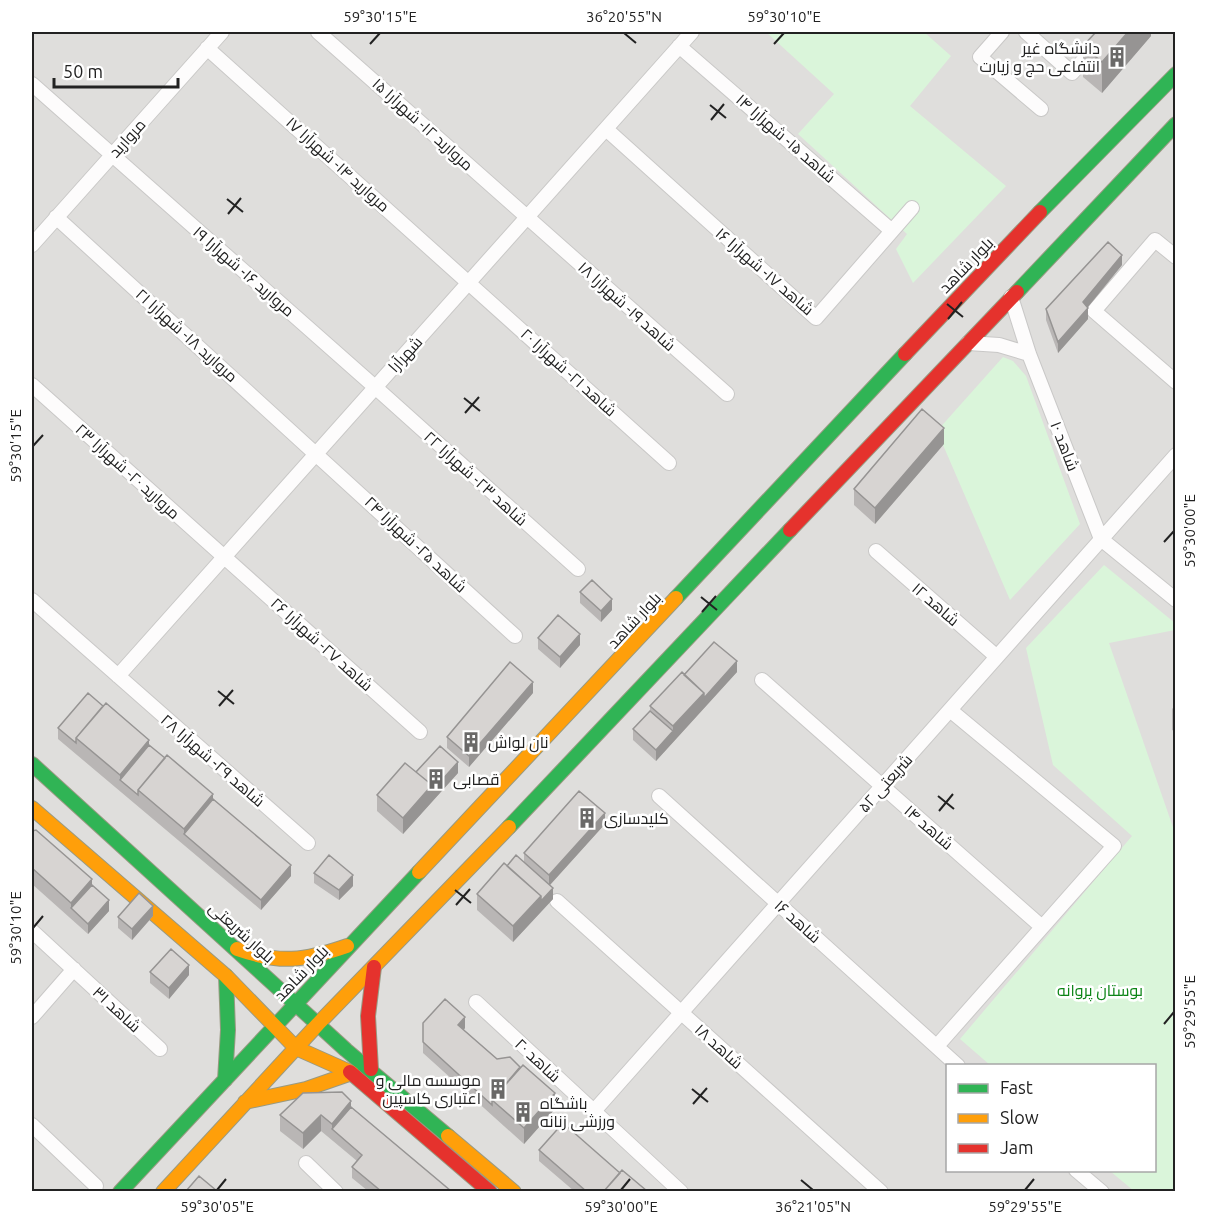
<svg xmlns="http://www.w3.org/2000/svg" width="1207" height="1223" viewBox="0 0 1207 1223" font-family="Ubuntu,Cairo,sans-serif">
	<rect width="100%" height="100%" fill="#f0eeeb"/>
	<path fill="#dfdedc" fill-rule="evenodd" d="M32 32H1175V1191H32ZM948 1066H1154V1170H948Z"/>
	<path fill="#daf5da" d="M766 32H924L951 56 910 106 1006 186 913 283 896 249 907 234 798 134 834 94Z
		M1003 357 1013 361 1026 376 1080 524 1010 600 937 431Z
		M1104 565 1175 623V630L1109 643 1175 833V1191H1134L1110 1171 1154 1170V1066L990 1065 960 1039 1132 836 1053 765 1026 648Z"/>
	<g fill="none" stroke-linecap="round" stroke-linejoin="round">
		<g stroke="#c9c8c7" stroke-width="16">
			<path id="street" d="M318 32 727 394
				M1002 32 980 57 1041 109
				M1026 32 1072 73 1109 32
				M679 46 892 231
				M207 48 669 463
				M32 84 375 387 578 569
				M606 129 816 318 912 208
				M56 217 515 636
				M32 245 222 32
				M1176 257 1155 240 1094 311 1176 382
				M1011 297 1029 354 1101 539 1176 600
				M968 343 999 345 1029 354
				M32 385 420 732
				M876 551 997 657
				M32 600 308 843
				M118 676 692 32
				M762 680 1042 927
				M659 796 958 1066
				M557 901 881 1192
				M32 931 160 1049
				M476 1002 681 1192
				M32 1017 74 969
				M937 1046 1114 846 950 710
				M594 1111 1176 455
				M32 1125 96 1186
				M306 1163 336 1192
				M1076 1170 1102 1192"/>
		</g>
		<g stroke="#999a82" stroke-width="16">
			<path id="fast" d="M1040 212 1176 74
				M1017 292 1176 124
				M676 598 905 354
				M32 764 346 1050 448 1136
				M509 827 790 530
				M225 1080 228 1030 226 976
				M120 1192 419 872"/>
		</g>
		<g stroke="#999a82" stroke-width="16">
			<path id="slow" d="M32 808 226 976 296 1048 350 1072
				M419 872 676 598
				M237 949C280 964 304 961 347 946
				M245 1102 306 1089 352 1073
				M448 1136 514 1192
				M163 1192 318 1024 509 827"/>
		</g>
		<g stroke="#999a82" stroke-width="16">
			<path id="jam" d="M905 354 1040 212
				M790 530 1017 292
				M371 1069 368 1016 374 967
				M350 1072 490 1192"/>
		</g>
		<use href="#street" stroke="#fdfcfc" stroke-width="14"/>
		<use href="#fast" stroke="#30b455" stroke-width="14"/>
		<use href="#slow" stroke="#ff9f0a" stroke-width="14"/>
		<use href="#jam" stroke="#e5322d" stroke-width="14"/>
	</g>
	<path fill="#b9b6b5" d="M1151 32V36L1102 93 1083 77V46Z
		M1122 265 1088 307V319L1058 353 1046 320V309Z
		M944 444 875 524 854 505V489Z
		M580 592 612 610 601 622 580 603Z
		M538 638 580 645 560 668 538 649Z
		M737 672 656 761 633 740V729L650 711V706L684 675Z
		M533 693 469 767 447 748V737Z
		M1176 704V732L1172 730V709Z
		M58 728 149 745 213 799 291 876 261 910 58 739Z
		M458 773 403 834 377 811V795Z
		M605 824 550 885 553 899 513 942 477 910V894L507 866 524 863V853Z
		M32 831 92 885 109 911 88 934 32 884Z
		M314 873 353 886 339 900 314 883Z
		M153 916 132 940 118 928V917Z
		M150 972 189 975 169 999 150 983Z
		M423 1023 465 1028 464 1030 555 1109 524 1144 423 1053Z
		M351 1107 451 1191H368L352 1178V1167L357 1161 321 1131 303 1149 280 1131V1115Z
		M539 1150 620 1173 647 1191H574L539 1161Z"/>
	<path fill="#969493" d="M1128 32H1151V36L1102 93V62Z
		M1122 255V265L1083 313V302Z
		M1088 308V319L1058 353V342Z
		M944 428V444L875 524V508Z
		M612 599V610L601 622V611Z
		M580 634V645L560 668V657Z
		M737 661V672L656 761V750L673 731V726L704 693Z
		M533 682V693L469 767V756Z
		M149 740V756L120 780V775Z
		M458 762V773L403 834V818L432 785Z
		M213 794V810L184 834V829Z
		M605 813V824L549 886V875Z
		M291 865V876L261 910V900Z
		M353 875V886L339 900V890Z
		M92 879V895L71 908V903Z
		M553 888V899L513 942V926L541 896Z
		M109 900V911L88 934V924Z
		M153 906V916L132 940V929Z
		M189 965V975L169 999V988Z
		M465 1017V1028L458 1036V1025Z
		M555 1093V1109L524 1144V1128Z
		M351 1101V1117L332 1129V1124Z
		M321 1115V1131L303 1149V1133Z"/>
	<path fill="#d7d4d2" stroke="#969493" stroke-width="1.5" d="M1096 32H1128L1102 62 1083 46Z
		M1108 242 1122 255 1083 302 1088 308 1058 342 1046 309Z
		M922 409 944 428 875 508 854 489Z
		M592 580 612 599 601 611 580 592Z
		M558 615 580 634 560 657 538 638Z
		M714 642 737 661 704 698V693L684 675Z
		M510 662 533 682 469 756 447 737Z
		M682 672 704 693 673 726 650 706Z
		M88 693 103 706 76 738V743L58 728Z
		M106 703 149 740 120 775 76 738Z
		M650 711 673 731 656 750 633 729Z
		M149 745 165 758 138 790V795L120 780Z
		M440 746 458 762 432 791V785L416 772Z
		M167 755 213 794 184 829 138 790Z
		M405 763 432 785 403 818 377 795Z
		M579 791 605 813 549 875 524 853Z
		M213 799 291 865 261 900 184 834Z
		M36 830 92 879 71 903 32 868V831Z
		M329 855 353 875 339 890 314 873Z
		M516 855 553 888 541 901V896L507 866Z
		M504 863 541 896 513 926 477 894Z
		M92 885 109 900 88 924 71 908Z
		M139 893 153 906 132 929 118 917Z
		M171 949 189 965 169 988 150 972Z
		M445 999 465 1017 458 1025 497 1059 510 1057 520 1067 492 1100V1105L423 1042V1023Z
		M523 1065 555 1093 524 1128 492 1100Z
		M342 1092 351 1101 332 1124 321 1115 303 1133 280 1115 303 1093Z
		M351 1107 451 1191H381L352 1167 362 1155 332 1129Z
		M563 1123 620 1173 604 1191H586L539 1150Z
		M622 1170 647 1191H604Z
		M199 1176 217 1191H186Z"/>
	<path fill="none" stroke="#222" stroke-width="2" d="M624 33 636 43M370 44 380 33M774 44 784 33M710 105 726 118M711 120 724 104M227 199 243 212M228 214 241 198M947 304 963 317M948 319 962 302M464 398 480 411M465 413 479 397M33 446 43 435M1164 542 1174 531M701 597 717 610M702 612 716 596M218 691 234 704M219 706 233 690M938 796 954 809M939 811 953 794M455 890 471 903M456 905 470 889M33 928 43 916M1164 1024 1174 1012M692 1089 708 1102M693 1104 707 1088M801 1180 813 1190M217 1190 226 1179M621 1190 630 1179M1025 1190 1034 1179"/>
	<defs>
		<g id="building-bare" transform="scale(1.62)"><path d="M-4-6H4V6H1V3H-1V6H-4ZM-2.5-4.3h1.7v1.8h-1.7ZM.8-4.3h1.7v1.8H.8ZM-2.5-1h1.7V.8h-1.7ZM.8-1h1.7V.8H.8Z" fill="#6a6968" stroke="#fff" stroke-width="2.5" paint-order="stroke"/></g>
	</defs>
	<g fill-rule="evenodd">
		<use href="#building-bare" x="1117" y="57"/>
		<use href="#building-bare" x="471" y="742"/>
		<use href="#building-bare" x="436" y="779"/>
		<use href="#building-bare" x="587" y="818"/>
		<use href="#building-bare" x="498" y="1089"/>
		<use href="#building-bare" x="523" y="1112"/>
	</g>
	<g text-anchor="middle" stroke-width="5" stroke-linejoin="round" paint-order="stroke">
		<g font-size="16" fill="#222" stroke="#fff" text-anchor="start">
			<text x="1100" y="54" text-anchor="end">دانشگاه غیر<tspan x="1100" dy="18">انتفاعی حج و زیارت</tspan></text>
			<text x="488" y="748">نان لواش</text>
			<text x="453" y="785">قصابی</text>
			<text x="604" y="824">کلیدسازی</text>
			<text x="481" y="1086" text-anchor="end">موسسه مالی و<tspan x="481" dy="18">اعتباری کاسپین</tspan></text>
			<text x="540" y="1109">باشگاه<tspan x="540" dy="18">ورزشی زنانه</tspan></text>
		</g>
		<g font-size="16" fill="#222" stroke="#fff">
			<text transform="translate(423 124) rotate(42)" y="6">مروارید ۱۲- شهرآرا ۱۵</text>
			<text transform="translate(127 138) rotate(-48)" y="6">مروارید</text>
			<text transform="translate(786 138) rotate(41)" y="6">شاهد ۱۵- شهرآرا ۱۴</text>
			<text transform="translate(338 164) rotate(42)" y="6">مروارید ۱۴- شهرآرا ۱۷</text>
			<text transform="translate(966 265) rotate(-46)" y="6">بلوار شاهد</text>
			<text transform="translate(244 271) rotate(41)" y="6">مروارید ۱۶- شهرآرا ۱۹</text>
			<text transform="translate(765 271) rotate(41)" y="6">شاهد ۱۷- شهرآرا ۱۶</text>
			<text transform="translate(627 306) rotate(42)" y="6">شاهد ۱۹- شهرآرا ۱۸</text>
			<text transform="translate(187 335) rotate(42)" y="6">مروارید ۱۸- شهرآرا ۲۱</text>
			<text transform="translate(405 354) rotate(-48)" y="6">شهرآرا</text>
			<text transform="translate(569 372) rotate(42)" y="6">شاهد ۲۱- شهرآرا ۲۰</text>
			<text transform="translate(1065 446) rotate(69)" y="6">شاهد ۱۰</text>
			<text transform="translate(128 471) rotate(42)" y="6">مروارید ۲۰- شهرآرا ۲۳</text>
			<text transform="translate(476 478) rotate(42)" y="6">شاهد ۲۳- شهرآرا ۲۲</text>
			<text transform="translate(416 544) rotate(43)" y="6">شاهد ۲۵- شهرآرا ۲۴</text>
			<text transform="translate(936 604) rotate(41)" y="6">شاهد ۱۲</text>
			<text transform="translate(634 620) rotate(-47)" y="6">بلوار شاهد</text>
			<text transform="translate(322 644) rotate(42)" y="6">شاهد ۲۷- شهرآرا ۲۶</text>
			<text transform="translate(213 760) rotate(41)" y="6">شاهد ۲۹- شهرآرا ۲۸</text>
			<text transform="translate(885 783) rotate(-48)" y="6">شریعتی ۵۲</text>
			<text transform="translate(929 827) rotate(41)" y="6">شاهد ۱۴</text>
			<text transform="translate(798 921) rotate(42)" y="6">شاهد ۱۶</text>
			<text transform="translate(242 932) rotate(42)" y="6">بلوار شریعتی</text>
			<text transform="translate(301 973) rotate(-46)" y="6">بلوار شاهد</text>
			<text transform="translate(117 1009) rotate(43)" y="6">شاهد ۳۱</text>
			<text transform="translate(719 1046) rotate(42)" y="6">شاهد ۱۸</text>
			<text transform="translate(538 1060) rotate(43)" y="6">شاهد ۲۰</text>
		</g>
		<g font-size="16" fill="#0c8416" stroke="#fff">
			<text x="1100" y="996">بوستان پروانه</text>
		</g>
	</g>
	<rect width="1207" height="1223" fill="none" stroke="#ffffff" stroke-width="66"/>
	<rect x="946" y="1064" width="210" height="108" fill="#ffffff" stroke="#a7a7a7" stroke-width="1.5"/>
	<rect x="958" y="1084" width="30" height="9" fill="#30b455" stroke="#a7a7a7" stroke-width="1.5"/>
	<text x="1000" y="1094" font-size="18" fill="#222222">Fast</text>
	<rect x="958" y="1114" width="30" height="9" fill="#ff9f0a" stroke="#a7a7a7" stroke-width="1.5"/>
	<text x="1000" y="1124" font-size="18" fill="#222222">Slow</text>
	<rect x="958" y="1144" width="30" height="9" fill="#e5322d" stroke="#a7a7a7" stroke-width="1.5"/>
	<text x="1000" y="1154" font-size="18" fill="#222222">Jam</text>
	<path d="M54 78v9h124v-9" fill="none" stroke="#222222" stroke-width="3"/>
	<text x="63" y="78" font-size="18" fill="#222222" stroke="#ffffff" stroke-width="4.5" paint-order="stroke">50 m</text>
	<rect x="33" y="33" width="1141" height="1157" fill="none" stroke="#222" stroke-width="2"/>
	<g font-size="15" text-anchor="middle" fill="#222">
		<text x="380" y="22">59°30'15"E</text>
		<text x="624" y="22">36°20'55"N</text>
		<text x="784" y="22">59°30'10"E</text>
		<text transform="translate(16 446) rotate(-90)" y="5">59°30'15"E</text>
		<text transform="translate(1190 531) rotate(-90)" y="5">59°30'00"E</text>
		<text transform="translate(16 928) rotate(-90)" y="5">59°30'10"E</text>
		<text transform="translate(1190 1012) rotate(-90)" y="5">59°29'55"E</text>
		<text x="217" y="1212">59°30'05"E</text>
		<text x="621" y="1212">59°30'00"E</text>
		<text x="813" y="1212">36°21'05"N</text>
		<text x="1025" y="1212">59°29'55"E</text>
	</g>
</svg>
